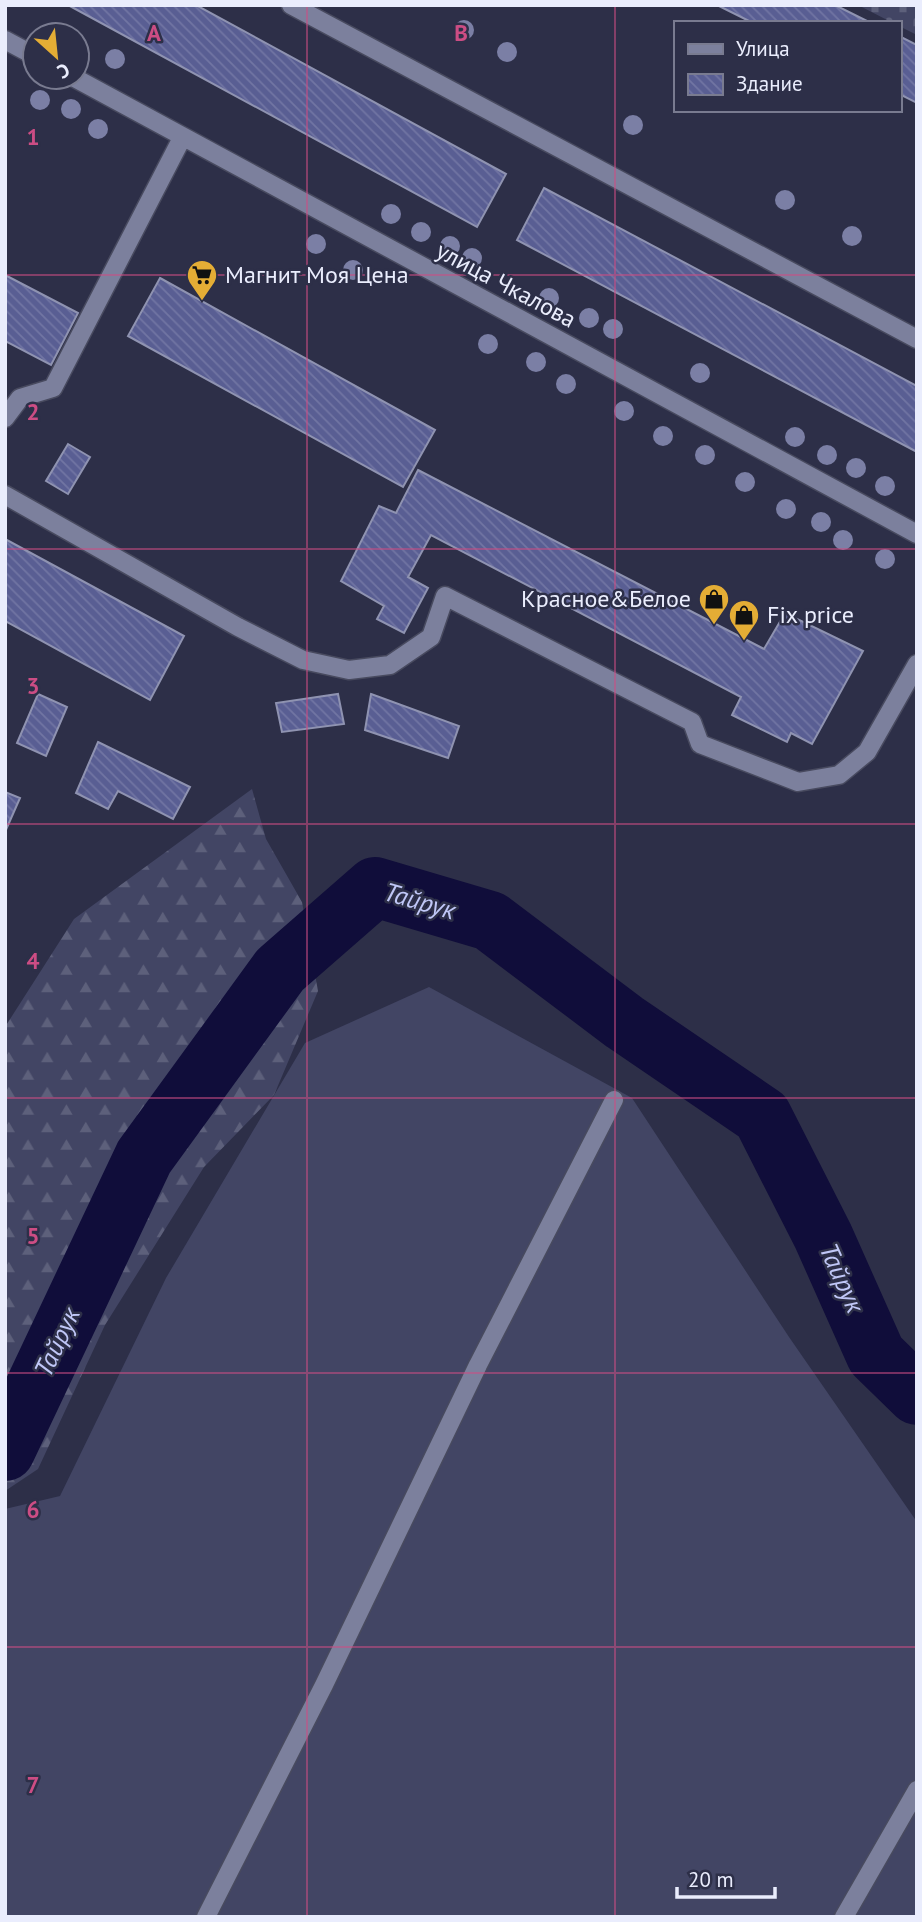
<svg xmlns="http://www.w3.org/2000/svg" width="922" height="1922" viewBox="0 0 922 1922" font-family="'PT Sans',sans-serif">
	<defs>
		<pattern id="forest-firs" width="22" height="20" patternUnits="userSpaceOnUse" patternTransform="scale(1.75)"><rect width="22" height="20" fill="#424564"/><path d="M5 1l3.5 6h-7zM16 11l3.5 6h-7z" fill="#5d607b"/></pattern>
		<pattern id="cemetery-stones" width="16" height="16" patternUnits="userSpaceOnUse" patternTransform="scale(1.75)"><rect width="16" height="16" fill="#424564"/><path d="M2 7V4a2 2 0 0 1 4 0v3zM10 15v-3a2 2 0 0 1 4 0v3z" fill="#5d607b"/></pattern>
		<pattern id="building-back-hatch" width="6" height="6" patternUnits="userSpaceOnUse" patternTransform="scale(1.75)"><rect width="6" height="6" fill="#595e93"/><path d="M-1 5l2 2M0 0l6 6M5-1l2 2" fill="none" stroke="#7175a3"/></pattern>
	</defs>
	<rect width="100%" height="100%" fill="#2d2f48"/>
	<path fill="url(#forest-firs)" d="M252 789 266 839 302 902 318 991 274 1095 204 1167 105 1325 38 1469 5 1491V1027L74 919Z"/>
	<path fill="url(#cemetery-stones)" d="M858 5H917V35L899 26V23H893Z"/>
	<path fill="#424564" d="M429 987 632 1098 789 1337 917 1522V1917H5V1509L60 1496 166 1278 305 1043Z"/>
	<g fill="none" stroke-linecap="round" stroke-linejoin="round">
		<path stroke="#100d3a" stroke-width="60" d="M5 1451 144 1157 280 970 375 887 490 921 624 1022 762 1116 823 1236 876 1355 917 1395"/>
	</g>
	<path fill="url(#building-back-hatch)" stroke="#8f93b1" stroke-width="2" d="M68 5H196L506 174 477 227Z
		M717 5H835L871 23H753Z
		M899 36 917 45V103L899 94Z
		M544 188 917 386V452L517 240Z
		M5 275 78 313 51 365 5 341Z
		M160 278 435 430 403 487 128 336Z
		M68 444 90 457 68 494 46 481Z
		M418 470 764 649 785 613 863 651 812 744 791 733 787 742 732 715 741 697 431 535 408 577 428 588 404 633 377 619 384 606 341 581 379 506 396 513Z
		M5 539 184 636 150 700 5 621Z
		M38 694 67 707 46 756 17 743Z
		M338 694 344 724 282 732 276 703Z
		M371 694 459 726 448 758 365 730Z
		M98 742 190 787 173 819 118 791 108 809 76 793Z
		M5 792 20 798 5 832Z"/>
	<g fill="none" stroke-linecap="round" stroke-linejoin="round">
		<g stroke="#484a5f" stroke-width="21">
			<path id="minor" d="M291 5 917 339
				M5 40 35 56
				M73 77 917 534
				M5 418 20 398 53 388 182 138
				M5 495 238 627 303 660 349 670 390 665 431 637 445 596 692 722 700 744 798 782 839 775 867 752 917 664
				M206 1917 324 1685 478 1365 614 1100
				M844 1917 917 1790"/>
		</g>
		<use href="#minor" stroke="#7c809d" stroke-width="18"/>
	</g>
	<g fill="#7b7fa5">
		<circle cx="464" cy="30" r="10"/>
		<circle cx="507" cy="52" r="10"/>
		<circle cx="115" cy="59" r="10"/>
		<circle cx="40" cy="100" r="10"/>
		<circle cx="71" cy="109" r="10"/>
		<circle cx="633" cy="125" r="10"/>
		<circle cx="98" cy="129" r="10"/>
		<circle cx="785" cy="200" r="10"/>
		<circle cx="391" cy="214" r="10"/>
		<circle cx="421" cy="232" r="10"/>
		<circle cx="852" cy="236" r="10"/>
		<circle cx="316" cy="244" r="10"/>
		<circle cx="450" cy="246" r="10"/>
		<circle cx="472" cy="258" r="10"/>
		<circle cx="353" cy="270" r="10"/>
		<circle cx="549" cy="298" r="10"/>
		<circle cx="589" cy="318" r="10"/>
		<circle cx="613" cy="329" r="10"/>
		<circle cx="488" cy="344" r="10"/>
		<circle cx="536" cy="362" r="10"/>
		<circle cx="700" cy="373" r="10"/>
		<circle cx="566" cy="384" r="10"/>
		<circle cx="624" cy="411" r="10"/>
		<circle cx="663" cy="436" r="10"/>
		<circle cx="795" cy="437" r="10"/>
		<circle cx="705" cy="455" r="10"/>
		<circle cx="827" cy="455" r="10"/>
		<circle cx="856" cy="468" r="10"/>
		<circle cx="745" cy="482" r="10"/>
		<circle cx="885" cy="486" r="10"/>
		<circle cx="786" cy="509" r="10"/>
		<circle cx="821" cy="522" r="10"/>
		<circle cx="843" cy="540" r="10"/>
		<circle cx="885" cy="559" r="10"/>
	</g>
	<path fill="none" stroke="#cc4d84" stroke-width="2" stroke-opacity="0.55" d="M307 5V1917M615 5V1917M5 275H917M5 549H917M5 824H917M5 1098H917M5 1373H917M5 1647H917"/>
	<defs>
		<g id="supermarket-pin" transform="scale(1.575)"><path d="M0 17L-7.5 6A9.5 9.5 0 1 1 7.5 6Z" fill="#e4ad35" stroke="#2d2f48"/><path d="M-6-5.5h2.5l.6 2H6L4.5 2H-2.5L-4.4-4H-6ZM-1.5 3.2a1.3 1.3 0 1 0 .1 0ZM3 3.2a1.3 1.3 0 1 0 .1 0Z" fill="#111"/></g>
		<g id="shop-pin" transform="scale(1.575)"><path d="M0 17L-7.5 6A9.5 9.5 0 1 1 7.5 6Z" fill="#e4ad35" stroke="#2d2f48"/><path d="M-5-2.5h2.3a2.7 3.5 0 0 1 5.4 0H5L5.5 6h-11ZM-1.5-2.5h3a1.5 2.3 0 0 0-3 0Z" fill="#111"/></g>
	</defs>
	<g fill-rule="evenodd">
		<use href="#supermarket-pin" x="202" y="275"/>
		<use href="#shop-pin" x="714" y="599"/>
		<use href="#shop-pin" x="744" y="615"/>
	</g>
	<g text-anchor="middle" stroke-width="5" stroke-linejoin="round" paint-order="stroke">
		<g font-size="24" fill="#eaedfd" stroke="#2d2f48" text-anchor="start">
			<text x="225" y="283">Магнит Моя Цена</text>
			<text x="691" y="607" text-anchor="end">Красное&amp;Белое</text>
			<text x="767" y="623">Fix price</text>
		</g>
		<g font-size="24" fill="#eaedfd" stroke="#2d2f48">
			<text transform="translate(506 285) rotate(28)" y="8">улица Чкалова</text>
		</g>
		<g font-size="26" font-style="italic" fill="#c0c7f7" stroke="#2d2f48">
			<text transform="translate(420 901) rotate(16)" y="9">Тайрук</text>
			<text transform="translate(842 1278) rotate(66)" y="9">Тайрук</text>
			<text transform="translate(57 1342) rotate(-65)" y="9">Тайрук</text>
		</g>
	</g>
	<g font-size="23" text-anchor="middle" font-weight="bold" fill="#cc4d84" stroke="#2d2f48" stroke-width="5" stroke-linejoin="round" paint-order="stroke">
		<text x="154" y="41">A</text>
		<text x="461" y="41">B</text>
		<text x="33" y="145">1</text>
		<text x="33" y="420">2</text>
		<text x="33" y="694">3</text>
		<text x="33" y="969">4</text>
		<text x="33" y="1244">5</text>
		<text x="33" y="1518">6</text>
		<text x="33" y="1793">7</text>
	</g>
	<rect width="922" height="1922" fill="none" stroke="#eaedfd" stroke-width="14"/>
	<rect x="674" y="21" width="228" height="91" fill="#2d2f48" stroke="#797b90" stroke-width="2"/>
	<rect x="688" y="44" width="35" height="10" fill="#7c809d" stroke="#797b90" stroke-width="2"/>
	<text x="736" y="56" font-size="21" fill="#eaedfd">Улица</text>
	<rect x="688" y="74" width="35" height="21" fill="url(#building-back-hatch)" stroke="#797b90" stroke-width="2"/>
	<text x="736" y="91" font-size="21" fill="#eaedfd">Здание</text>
	<g transform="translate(56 56) rotate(153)"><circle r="33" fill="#2d2f48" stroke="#797b90" stroke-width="2"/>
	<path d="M0-5L12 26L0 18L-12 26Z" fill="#e4ad35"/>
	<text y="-10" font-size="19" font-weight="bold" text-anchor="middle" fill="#eaedfd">С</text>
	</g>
	<path d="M677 1887v10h98v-10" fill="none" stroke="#eaedfd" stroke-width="3.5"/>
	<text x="688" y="1887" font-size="21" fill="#eaedfd" stroke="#2d2f48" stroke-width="5" paint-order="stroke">20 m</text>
</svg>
